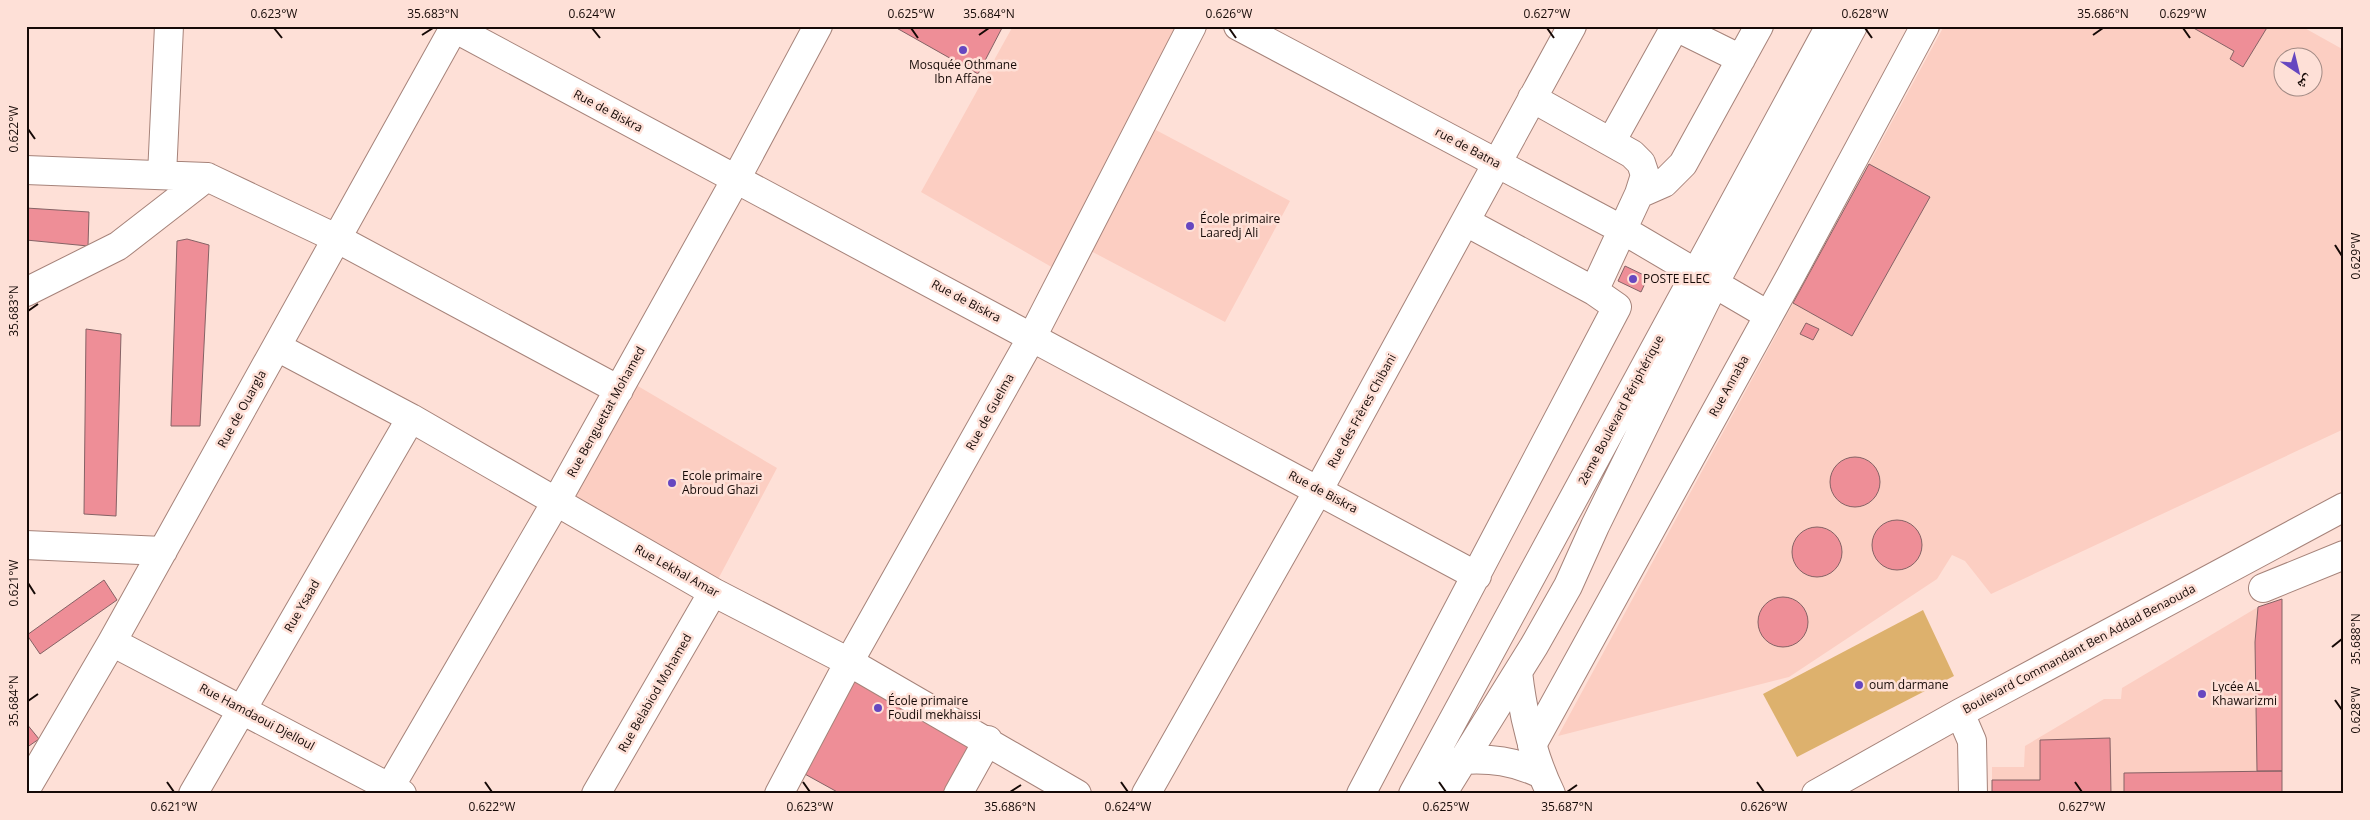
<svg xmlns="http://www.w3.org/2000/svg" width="2370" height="820" viewBox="0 0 2370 820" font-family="'Open Sans','Noto Naskh Arabic',sans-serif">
	<rect width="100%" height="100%" fill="#fee0d7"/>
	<path fill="#fccec2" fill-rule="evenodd" d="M1013 26H1182L1055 269 921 192Z
		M1944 26H2301L2344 50V429L1991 594 1965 561 1952 555 1937 579 1789 677 1558 736ZM2282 58H2312V88H2282Z
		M1154 129 1290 201 1225 322 1089 250Z
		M631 382 777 468 715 585 567 498Z
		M2282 599V794H1992V767H2024L2025 746 2104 699H2121L2122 688 2258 607Z"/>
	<path fill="#ddb16d" d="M1923 610 1954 676 1797 757 1763 694Z"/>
	<path fill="#ee8e97" stroke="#856265" d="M893 26H1003L978 74Z
		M2190 26H2268L2243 67 2230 59 2234 51Z
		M1869 164 1930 197 1852 336 1793 303Z
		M26 208 89 212 88 246 26 240Z
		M187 239 209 245 200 426H171L177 241Z
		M1625 266 1648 277 1641 292 1618 281Z
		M1806 323 1819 329 1813 340 1800 334Z
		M86 329 121 334 116 516 84 514Z
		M1830 482a25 25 0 1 1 50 0a25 25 0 1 1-50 0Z
		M1872 545a25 25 0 1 1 50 0a25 25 0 1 1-50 0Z
		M1792 552a25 25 0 1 1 50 0a25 25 0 1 1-50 0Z
		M104 580 117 600 40 654 27 635Z
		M1758 622a25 25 0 1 1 50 0a25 25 0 1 1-50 0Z
		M2282 599V771H2257L2255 642 2258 607Z
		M858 674 977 743 948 794H841L803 773Z
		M26 723 39 739 26 748Z
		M2110 738 2111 794H1992V780H2040V740Z
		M2282 771V794H2124V773Z"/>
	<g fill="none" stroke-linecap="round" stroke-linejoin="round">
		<g stroke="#a6837a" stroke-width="30">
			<path id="minor" d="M1238 26 1623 230 1696 273
				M1674 26 1741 59
				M454 28 1477 576
				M1532 98 1632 154 1641 163 1645 175 1639 194 1594 291
				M1611 142 1675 27
				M26 170 207 177 338 239 619 390
				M162 175 169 26
				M1639 194 1664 183 1683 164 1759 26
				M26 292 118 246 207 177
				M277 347 411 418 713 592 849 662 1077 794
				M26 545 163 551
				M2263 588 2344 555
				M112 642 402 794
				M1960 713 1972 741 1973 794
				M1532 745 1791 275 1925 26
				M26 789 112 642 455 26
				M193 794 411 418
				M386 794 556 502 736 179 818 26
				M596 794 713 592
				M779 794 849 662 1032 337 1192 26
				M958 794 988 740
				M1146 794 1319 489 1572 26
				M1361 794 1617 307 1594 291 1466 222
				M1816 794 1960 713 2344 507"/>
		</g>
		<g stroke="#a6837a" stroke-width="30">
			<path id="major" d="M1698 274 1768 315
				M1518 672C1523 715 1532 755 1551 794
				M1461 760C1491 758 1514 761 1541 774
				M1413 794 1830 26
				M1442 794 1534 646 1568 586 1595 526 1714 284 1853 26"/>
		</g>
		<use href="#minor" stroke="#fff" stroke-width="28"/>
		<use href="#major" stroke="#fff" stroke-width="28"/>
	</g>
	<path fill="none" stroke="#160a07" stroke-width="2" d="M274 28 282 38M592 28 600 38M911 28 918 38M1229 28 1236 38M1547 28 1554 38M1865 28 1872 38M2183 28 2190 38M422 35 433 28M979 35 989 28M2093 35 2103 28M28 129 35 139M2335 245 2342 256M28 311 38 304M28 583 35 594M2332 647 2342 639M2335 700 2342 710M28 701 38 694M167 782 174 792M485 782 492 792M803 782 810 792M1121 782 1128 792M1439 782 1446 792M1757 782 1764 792M2075 782 2082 792M1010 792 1021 785M1567 792 1577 785"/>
	<g fill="#6647c0" stroke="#fee0d7" stroke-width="2">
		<circle cx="963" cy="50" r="5"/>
		<circle cx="1190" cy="226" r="5"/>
		<circle cx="1633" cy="279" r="5"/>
		<circle cx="672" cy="483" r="5"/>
		<circle cx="1859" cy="685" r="5"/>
		<circle cx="2202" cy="694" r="5"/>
		<circle cx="878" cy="708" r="5"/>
	</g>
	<g text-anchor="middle" stroke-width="5" stroke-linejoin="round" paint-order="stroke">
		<g font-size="12" fill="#160a07" stroke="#fee0d7" text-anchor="start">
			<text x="963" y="69" text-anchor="middle">Mosquée Othmane<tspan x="963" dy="14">Ibn Affane</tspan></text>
			<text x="1200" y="223">École primaire<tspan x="1200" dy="14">Laaredj Ali</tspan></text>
			<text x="1643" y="283">POSTE ELEC</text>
			<text x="682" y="480">Ecole primaire<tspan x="682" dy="14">Abroud Ghazi</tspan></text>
			<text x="1869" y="689">oum darmane</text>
			<text x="2212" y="691">Lycée AL<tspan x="2212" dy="14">Khawarizmi</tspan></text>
			<text x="888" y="705">École primaire<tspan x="888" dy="14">Foudil mekhaissi</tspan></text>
		</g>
		<g font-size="12" fill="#160a07" stroke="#fee0d7">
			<text transform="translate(608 111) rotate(28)" y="4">Rue de Biskra</text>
			<text transform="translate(1468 148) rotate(28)" y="4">rue de Batna</text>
			<text transform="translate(966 301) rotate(28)" y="4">Rue de Biskra</text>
			<text transform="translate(1729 386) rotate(-61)" y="4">Rue Annaba</text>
			<text transform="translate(242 409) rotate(-61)" y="4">Rue de Ouargla</text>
			<text transform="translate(1621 410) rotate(-62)" y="4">2ème Boulevard Périphérique</text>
			<text transform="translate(1362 411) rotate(-61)" y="4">Rue des Frères Chibani</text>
			<text transform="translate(606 412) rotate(-61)" y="4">Rue Benguettat Mohamed</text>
			<text transform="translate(990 412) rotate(-61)" y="4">Rue de Guelma</text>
			<text transform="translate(1323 492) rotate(28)" y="4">Rue de Biskra</text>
			<text transform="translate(677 571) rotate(29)" y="4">Rue Lekhal Amar</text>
			<text transform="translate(302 606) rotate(-60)" y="4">Rue Ysaad</text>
			<text transform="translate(2079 649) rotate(-28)" y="4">Boulevard Commandant Ben Addad Benaouda</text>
			<text transform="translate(655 693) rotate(-60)" y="4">Rue Belabiod Mohamed</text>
			<text transform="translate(257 717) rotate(28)" y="4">Rue Hamdaoui Djelloul</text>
		</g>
	</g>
	<rect width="2370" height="820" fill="none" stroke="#fee0d7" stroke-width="55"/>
	<g transform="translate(2298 72) rotate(145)"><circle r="24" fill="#fee0d7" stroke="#a18a84"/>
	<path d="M0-4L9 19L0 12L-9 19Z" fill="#6647c0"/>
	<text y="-8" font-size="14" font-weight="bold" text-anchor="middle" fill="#160a07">ش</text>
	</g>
	<rect x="28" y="28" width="2314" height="764" fill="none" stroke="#160a07" stroke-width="2"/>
	<g font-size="12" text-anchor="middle" fill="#160a07">
		<text x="274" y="18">0.623°W</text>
		<text x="433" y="18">35.683°N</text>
		<text x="592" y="18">0.624°W</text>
		<text x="911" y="18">0.625°W</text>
		<text x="989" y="18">35.684°N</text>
		<text x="1229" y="18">0.626°W</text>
		<text x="1547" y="18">0.627°W</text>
		<text x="1865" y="18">0.628°W</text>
		<text x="2103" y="18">35.686°N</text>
		<text x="2183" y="18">0.629°W</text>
		<text transform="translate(14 129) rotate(-90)" y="4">0.622°W</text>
		<text transform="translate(2356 256) rotate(-90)" y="4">0.629°W</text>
		<text transform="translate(14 311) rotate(-90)" y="4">35.683°N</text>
		<text transform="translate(14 583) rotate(-90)" y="4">0.621°W</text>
		<text transform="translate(2356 639) rotate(-90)" y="4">35.688°N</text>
		<text transform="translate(14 701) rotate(-90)" y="4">35.684°N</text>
		<text transform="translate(2356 710) rotate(-90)" y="4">0.628°W</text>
		<text x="174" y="811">0.621°W</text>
		<text x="492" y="811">0.622°W</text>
		<text x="810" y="811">0.623°W</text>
		<text x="1010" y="811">35.686°N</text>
		<text x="1128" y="811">0.624°W</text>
		<text x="1446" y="811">0.625°W</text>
		<text x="1567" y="811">35.687°N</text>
		<text x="1764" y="811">0.626°W</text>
		<text x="2082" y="811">0.627°W</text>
	</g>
</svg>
